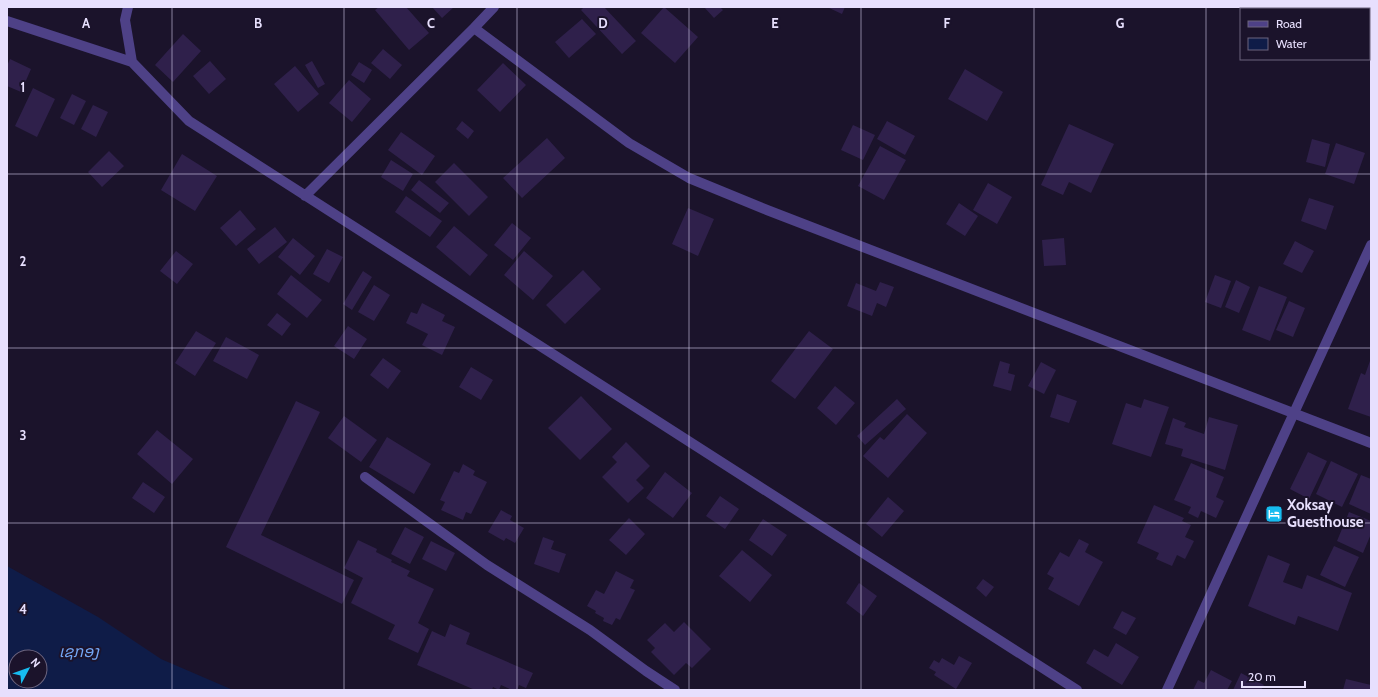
<svg xmlns="http://www.w3.org/2000/svg" width="1378" height="697" viewBox="0 0 1378 697" font-family="Cabin,'Noto Sans Lao',sans-serif">
	<rect width="100%" height="100%" fill="#1b132b"/>
	<path fill="#0f1c48" fill-rule="evenodd" d="M7 566 98 617 161 659 233 690H7ZM16 657H40V681H16Z"/>
	<path fill="#2f204b" d="M379 7H406L429 33 409 50 375 10Z
		M432 7H454L442 18Z
		M584 7H604L636 41 622 54 581 10Z
		M664 7 698 37 675 63 641 33Z
		M704 7H720L723 10 714 18Z
		M827 7H845L842 14Z
		M582 19 596 34 569 58 555 42Z
		M183 34 201 51 173 82 155 65Z
		M383 49 402 65 390 79 371 63Z
		M10 59 31 69 21 92 7 86V66Z
		M210 61 226 79 209 94 193 76Z
		M312 61 325 84 318 88 305 65Z
		M359 62 372 70 364 83 351 75Z
		M503 63 526 85 500 112 477 90Z
		M295 66 319 94 298 112 274 84Z
		M965 69 1003 92 987 121 948 99Z
		M349 80 371 99 352 122 329 103Z
		M33 88 55 99 37 137 15 126Z
		M72 94 86 101 74 125 60 118Z
		M93 105 108 112 96 137 81 129Z
		M462 121 474 131 468 139 456 129Z
		M887 121 915 136 905 155 877 139Z
		M1069 124 1114 144 1091 193 1069 182 1063 195 1041 185Z
		M853 125 875 135 863 160 841 150Z
		M401 132 435 156 422 175 388 150Z
		M547 138 565 158 522 198 503 178Z
		M1312 139 1330 144 1325 167 1306 162Z
		M1336 143 1365 153 1354 184 1325 174Z
		M880 146 906 160 884 200 858 186Z
		M109 151 124 166 102 187 88 172Z
		M182 154 217 176 195 211 161 190Z
		M391 160 413 174 403 191 381 177Z
		M454 163 488 197 469 216 435 182Z
		M419 180 449 203 440 213 411 190Z
		M988 183 1012 197 997 224 973 210Z
		M406 196 442 221 430 237 395 212Z
		M1309 198 1334 206 1326 230 1301 221Z
		M959 203 978 216 965 236 946 224Z
		M688 208 714 219 698 256 672 244Z
		M240 210 256 229 236 246 220 228Z
		M512 223 531 238 513 260 494 245Z
		M454 226 488 255 470 276 436 247Z
		M275 227 287 242 259 264 247 249Z
		M293 238 315 256 300 275 278 257Z
		M1064 238 1066 265 1044 266 1042 240Z
		M1295 241 1314 251 1302 273 1283 264Z
		M327 249 343 257 329 283 313 274Z
		M176 251 193 264 177 284 160 271Z
		M524 251 553 276 533 300 504 275Z
		M583 270 601 289 565 324 546 305Z
		M363 271 372 277 352 310 343 304Z
		M291 275 322 300 307 318 277 294Z
		M1215 275 1231 281 1221 308 1205 302Z
		M1236 280 1250 287 1239 313 1225 307Z
		M880 282 894 287 886 307 877 303 872 316 847 306 856 283 876 291Z
		M374 285 390 295 374 321 358 312Z
		M1259 286 1287 297 1270 341 1242 330Z
		M1289 301 1305 308 1293 337 1276 330Z
		M422 303 445 315 442 321 455 327 442 355 422 345 428 334 406 323 411 312 417 314Z
		M277 313 291 324 282 336 267 325Z
		M348 326 367 339 354 359 334 346Z
		M196 331 216 343 195 376 175 363Z
		M809 331 833 349 795 399 771 381Z
		M226 337 259 355 247 379 213 361Z
		M383 358 401 371 388 389 370 375Z
		M1371 358V417L1348 409 1361 373 1365 375Z
		M1000 361 1010 364 1008 373 1015 375 1011 391 993 386Z
		M1041 362 1056 370 1044 394 1028 386Z
		M471 367 493 380 481 400 459 387Z
		M835 386 855 403 836 425 817 408Z
		M1057 394 1077 401 1069 423 1050 417Z
		M581 396 612 429 580 460 548 428Z
		M897 399 906 409 865 445 857 436Z
		M1144 399 1169 407 1151 457 1112 444 1126 403 1141 408Z
		M296 401 320 412 261 535 354 580 342 604 226 547Z
		M907 414 927 433 888 478 863 456 880 437 884 440Z
		M344 416 377 440 361 462 328 438Z
		M1209 417 1238 425 1225 470 1181 456 1183 449 1165 444 1173 418 1186 423 1184 427 1204 434Z
		M157 430 193 459 172 484 137 454Z
		M387 437 431 464 414 494 369 467Z
		M626 442 650 466 636 480 644 488 628 503 602 477 617 462 612 457Z
		M1308 452 1327 461 1309 499 1290 489Z
		M1331 461 1358 474 1342 507 1316 494Z
		M1191 463 1224 477 1216 497 1224 501 1216 518 1201 511 1198 518 1188 513 1191 507 1174 500Z
		M463 464 475 471 473 475 487 482 471 514 466 512 463 520 441 510 445 502 440 500 454 471 459 473Z
		M665 472 692 493 673 518 646 498Z
		M1361 475 1371 479V514L1349 504Z
		M143 482 165 497 154 513 132 498Z
		M720 496 739 509 725 529 706 516Z
		M888 497 904 511 882 537 866 524Z
		M1154 505 1184 518 1182 521 1191 525 1185 537 1194 541 1185 559 1177 555 1172 566 1156 559 1159 553 1137 543Z
		M501 510 512 516 510 520 524 528 515 543 506 538 504 541 488 532Z
		M1349 512 1371 521V534L1363 553 1337 541Z
		M629 518 645 534 626 555 609 540Z
		M763 519 787 535 772 556 749 540Z
		M405 527 424 537 410 564 391 554Z
		M543 537 554 541 551 549 566 554 559 573 534 564Z
		M1079 539 1089 544 1085 552 1103 562 1079 606 1048 589 1054 578 1047 574 1060 552 1069 557Z
		M358 540 377 549 376 552 392 560 391 562 410 571 407 576 434 589 418 623 429 629 418 653 388 639 395 625 351 603 363 578 344 568Z
		M431 541 455 553 446 571 422 559Z
		M1334 546 1359 557 1345 587 1320 575Z
		M742 550 772 575 750 602 719 576Z
		M1268 555 1290 564 1283 582 1302 589 1307 575 1352 593 1338 631 1298 616 1295 625 1248 606Z
		M616 571 634 580 630 588 635 590 620 620 616 618 612 625 603 621 604 618 595 613 596 611 587 606 596 590 604 594Z
		M983 579 994 587 986 597 976 588Z
		M859 583 877 596 863 616 846 603Z
		M1122 611 1136 618 1126 635 1113 628Z
		M684 622 711 649 692 668 686 663 674 675 651 652 655 648 647 640 665 623 674 632Z
		M450 624 470 633 466 644 533 673 526 688 519 685 517 690H512L501 685 499 690 493 687 492 690H475L417 665 432 631 445 637Z
		M1116 643 1139 657 1122 685 1086 663 1094 649 1108 657Z
		M959 656 972 663 956 689 934 675 936 672 929 668 934 660 939 663 942 658 954 665Z
		M1211 670 1232 681 1227 690H1193L1198 680 1204 683Z
		M1241 673 1264 685 1261 690H1233Z
		M1346 679 1371 685V690H1343Z"/>
	<g fill="none" stroke-linecap="round" stroke-linejoin="round">
		<path stroke="#4e4187" stroke-width="10" d="M128 7 125 20 132 62 189 121 1077 690
			M7 21 132 62
			M474 28 629 143 689 178 767 210 1371 443
			M305 196 474 28 494 7
			M365 477 487 565 590 630 646 671 675 690
			M1167 690 1371 245"/>
	</g>
	<path fill="none" stroke="#e7dffd" stroke-width="1" stroke-opacity="0.55" d="M172 7V690M344 7V690M517 7V690M689 7V690M861 7V690M1034 7V690M1206 7V690M7 174H1371M7 348H1371M7 523H1371"/>
	<defs>
		<g id="hotel-square" transform="scale(0.9)"><rect x="-9" y="-9" width="18" height="18" rx="4" fill="#17bcf0" stroke="#1b132b"/><path d="M-6-4.5h1.5V1H6V5H4.5V3h-9V5H-6ZM-4 0a1.8 1.8 0 1 1 3.6 0ZM.5 0V-2.5h3Q6-2.5 6 0Z" fill="#fff"/></g>
	</defs>
	<g fill-rule="evenodd">
		<use href="#hotel-square" x="1274" y="514"/>
	</g>
	<g text-anchor="middle" stroke-width="4" stroke-linejoin="round" paint-order="stroke">
		<g font-size="15" font-weight="bold" fill="#e7dffd" stroke="#1b132b" text-anchor="start">
			<text x="1287" y="510">Xoksay<tspan x="1287" dy="17">Guesthouse</tspan></text>
		</g>
		<g font-size="16" font-style="italic" fill="#74a7f6" stroke="#1b132b">
			<text x="79" y="657">ເຊກອງ</text>
		</g>
	</g>
	<g font-size="13" text-anchor="middle" font-weight="bold" fill="#e7dffd" stroke="#1b132b" stroke-width="4" stroke-linejoin="round" paint-order="stroke">
		<text x="86" y="28">A</text>
		<text x="258" y="28">B</text>
		<text x="431" y="28">C</text>
		<text x="603" y="28">D</text>
		<text x="775" y="28">E</text>
		<text x="947" y="28">F</text>
		<text x="1120" y="28">G</text>
		<text x="23" y="92">1</text>
		<text x="23" y="266">2</text>
		<text x="23" y="440">3</text>
		<text x="23" y="614">4</text>
	</g>
	<rect width="1378" height="697" fill="none" stroke="#e7dffd" stroke-width="16"/>
	<rect x="1240" y="8" width="130" height="52" fill="#1b132b" stroke="#6d657f"/>
	<rect x="1248" y="21" width="20" height="6" fill="#4e4187" stroke="#6d657f"/>
	<text x="1276" y="28" font-size="12" fill="#e7dffd">Road</text>
	<rect x="1248" y="38" width="20" height="12" fill="#0f1c48" stroke="#6d657f"/>
	<text x="1276" y="48" font-size="12" fill="#e7dffd">Water</text>
	<g transform="translate(28 669) rotate(49)"><circle r="19" fill="#1b132b" stroke="#6d657f"/>
	<path d="M0-3L7 15L0 10L-7 15Z" fill="#17bcf0"/>
	<text y="-6" font-size="11" font-weight="bold" text-anchor="middle" fill="#e7dffd">N</text>
	</g>
	<path d="M1242 681v6h63v-6" fill="none" stroke="#e7dffd" stroke-width="2"/>
	<text x="1248" y="681" font-size="12" fill="#e7dffd" stroke="#1b132b" stroke-width="3" paint-order="stroke">20 m</text>
</svg>
